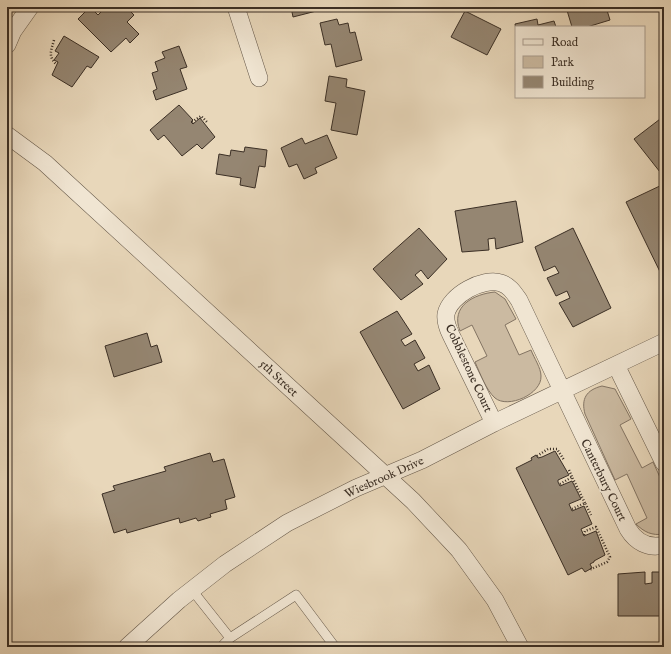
<svg xmlns="http://www.w3.org/2000/svg" width="671" height="654" viewBox="0 0 671 654" font-family="'IM FELL English',serif">
	<rect width="100%" height="100%" fill="#e8d7ba"/>
	<filter id="stains"><feTurbulence type="fractalNoise" baseFrequency=".005" numOctaves="4"/><feColorMatrix values="0 0 0 0 .2 0 0 0 0 .09 0 0 0 0 .02 0 0 0 .5 -.17"/></filter>
	<radialGradient id="worn" r=".72"><stop offset=".6" stop-color="#630" stop-opacity="0"/><stop offset="1" stop-color="#630" stop-opacity=".3"/></radialGradient>
	<path fill="#cbbaa1" stroke="#837463" d="M495 292 505 299 516 319 505 325 519 355 531 350C534 358 541 368 541 376 542 394 508 409 495 398 486 390 480 373 475 362L487 356 472 325 460 331C450 306 474 294 495 292Z
		M602 386 615 389 631 419 620 425 642 468 653 462 664 486V534C652 536 644 532 636 524L647 518 627 474 615 480 585 414C581 399 586 390 602 386Z"/>
	<path fill="#958672" stroke="#3b2f25" d="M90 7 98 15 106 7H126L134 15 127 22 139 34 130 43 126 38 111 52 78 19Z
		M291 7H332L293 17Z
		M566 7H606L610 20 587 27H572Z
		M465 11 501 29 487 55 451 37Z
		M337 19 339 25 348 23 350 33 355 32 362 60 336 67 331 44 325 45 320 23Z
		M537 19 538 25 554 21 556 27H516V30L515 24Z
		M64 36 99 57 91 68 87 66 72 87 52 75 58 62 54 60 59 53 55 51Z
		M179 46 187 67 180 69 187 89 156 100 153 91 157 89 152 73 158 71 155 62 165 58 162 52Z
		M329 76 347 79 346 87 365 91 357 135 331 130 336 103 325 101Z
		M179 105 193 120 191 122 193 124 200 118 215 137 202 149 197 144 182 156 164 135 158 140 150 130Z
		M664 116V169L660 172 634 139Z
		M327 135 337 158 315 168 317 173 304 179 297 164 289 167 281 148 302 138 305 144Z
		M245 147 267 150 265 167 259 166 255 188 240 185 241 178 216 174 219 154 230 156 231 150 244 152Z
		M664 184V280L626 202Z
		M516 201 523 242 496 249 495 238 488 239 489 250 462 252 455 211Z
		M419 228 447 259 428 279 421 270 415 275 423 284 401 300 373 269Z
		M573 228 611 308 573 327 559 303 570 298 567 291 556 296 547 278 559 273 555 266 544 271 535 247Z
		M397 311 412 334 401 340 405 346 415 340 425 358 414 364 418 371 429 365 440 389 403 409 360 332Z
		M147 333 151 347 157 345 162 362 114 377 105 346Z
		M555 451 569 475 558 480V482L560 486 572 481 581 499 569 504 572 511 584 506 592 524 581 529 584 536 596 531 605 555 594 561V562L590 564 592 568 585 572 582 568 568 575 516 468 532 460 531 458 536 455 538 458 542 457Z
		M210 453 213 462 224 459 235 497 225 500 227 509 210 514 211 517 198 521 196 518 180 523 179 518 127 533 126 529 114 533 102 494 115 490 113 486 166 471 164 467Z
		M645 572V584L652 583V572H663L664 616H618V574Z"/>
	<g fill="none" stroke-linecap="round" stroke-linejoin="round">
		<g stroke="#66594a" stroke-width="10">
			<path id="lane" d="M192 590 230 638
				M225 647 223 645 230 638 296 595 335 647"/>
		</g>
		<g stroke="#66594a" stroke-width="18">
			<path id="street" d="M236 7 259 78
				M7 45 13 31 30 7
				M7 135 45 163 413 501 459 550 495 600 520 647
				M616 365 664 463
				M494 423 451 335C448 329 445 321 446 314 450 295 483 277 501 283 510 286 514 293 519 300L628 529C636 542 648 549 664 545
				M127 647 179 600 225 564 287 523 356 488 422 460 494 423 664 342"/>
		</g>
		<path stroke="#3b2f25" stroke-width="2.5" stroke-dasharray="1 2" stroke-linecap="butt" d="M54 40C51 51 48 56 56 64
			M192 122 201 116 207 122
			M537 456 548 449H557L564 460
			M569 470 572 477
			M560 484 572 477 585 503
			M572 509 585 503 591 515
			M584 535 585 531 596 527 610 557 607 562 589 570"/>
		<use href="#lane" stroke="#f0e5d2" stroke-width="9"/>
		<use href="#street" stroke="#f0e5d2" stroke-width="17"/>
	</g>
	<g text-anchor="middle" stroke-width="3.5" stroke-linejoin="round" paint-order="stroke">
		<g font-size="12" fill="#3b2f25" stroke="#f0e5d2">
			<text transform="translate(469 368) rotate(65)" y="4">Cobblestone Court</text>
			<text transform="translate(279 378) rotate(43)" y="4">5th Street</text>
			<text transform="translate(384 477) rotate(-24)" y="4">Wiesbrook Drive</text>
			<text transform="translate(604 480) rotate(64)" y="4">Canterbury Court</text>
		</g>
	</g>
	<rect width="671" height="654" fill="none" stroke="#e8d7ba" stroke-width="24"/>
	<rect x="8" y="8" width="655" height="638" fill="none" stroke="#3b2f25" stroke-width="2"/>
	<rect x="12" y="12" width="647" height="630" fill="none" stroke="#3b2f25"/>
	<rect x="515" y="26" width="130" height="72" fill="#f0e5d2" stroke="#a89c8d"/>
	<rect x="523" y="39" width="20" height="6" fill="#f0e5d2" stroke="#a89c8d"/>
	<text x="551" y="46" font-size="12" fill="#3b2f25">Road</text>
	<rect x="523" y="56" width="20" height="12" fill="#cbbaa1" stroke="#a89c8d"/>
	<text x="551" y="66" font-size="12" fill="#3b2f25">Park</text>
	<rect x="523" y="76" width="20" height="12" fill="#958672" stroke="#a89c8d"/>
	<text x="551" y="86" font-size="12" fill="#3b2f25">Building</text>
	<rect width="100%" height="100%" filter="url(#stains)"/>
	<rect width="100%" height="100%" fill="url(#worn)"/>
</svg>
